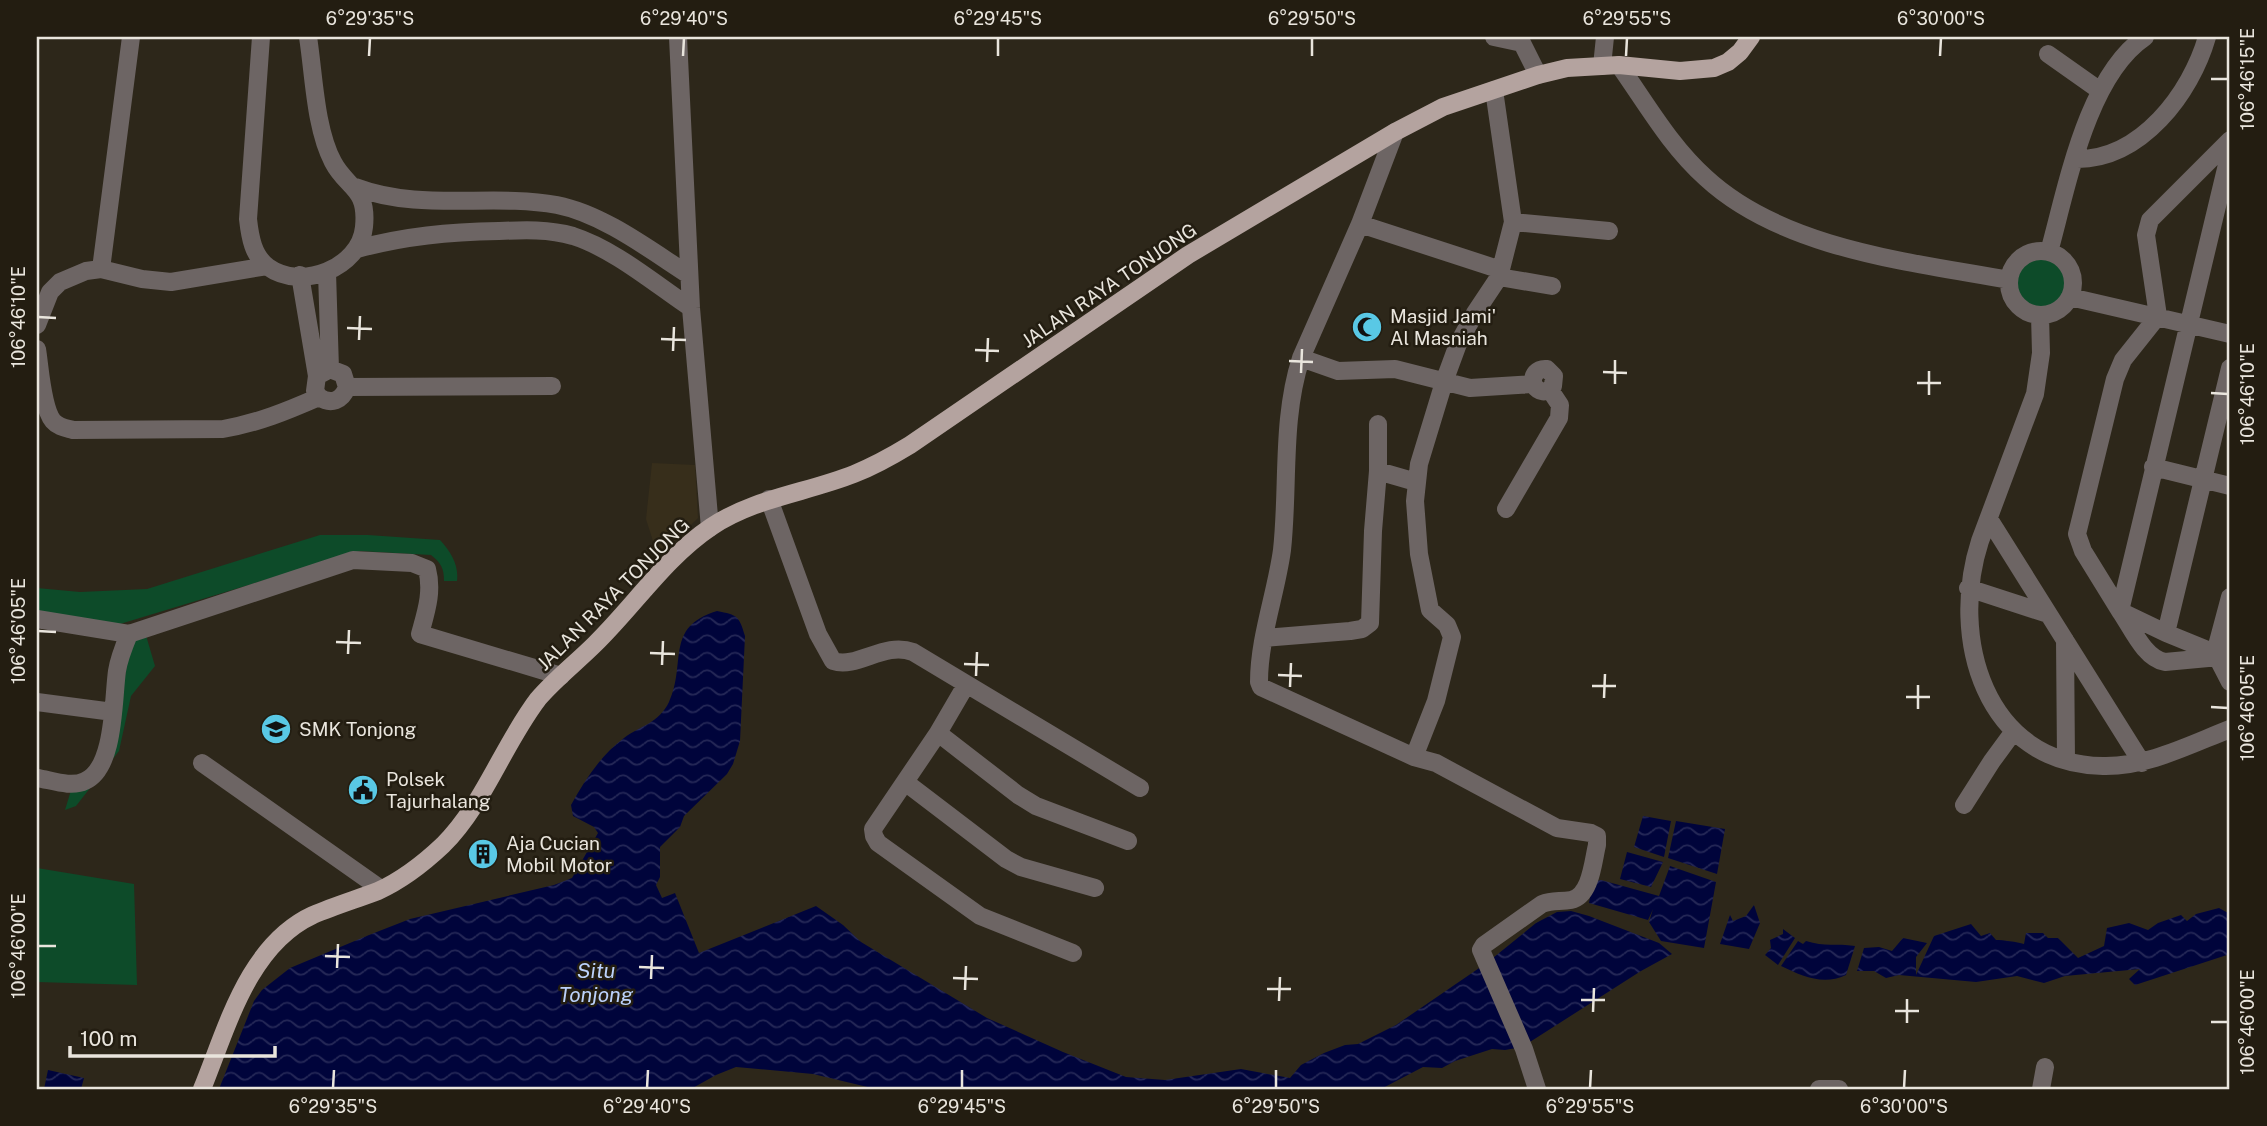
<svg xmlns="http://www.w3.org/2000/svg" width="2267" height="1126" viewBox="0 0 2267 1126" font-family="'Public Sans',sans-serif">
	<defs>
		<pattern id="water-waves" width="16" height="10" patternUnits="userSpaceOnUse" patternTransform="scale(1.75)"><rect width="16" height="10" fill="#00043b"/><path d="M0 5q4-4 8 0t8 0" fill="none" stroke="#252857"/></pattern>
	</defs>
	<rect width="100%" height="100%" fill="#2d271a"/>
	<path fill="#372e1b" d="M652 463 695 465 698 518 658 557 646 519Z"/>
	<path fill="#0d4b29" d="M2016 283a25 25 0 1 1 50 0a25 25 0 1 1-50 0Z
		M320 535H368L440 540C451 552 459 565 457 581H444C444 568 441 563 431 555L360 551 120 624 37 614V588L80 592 147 589Z
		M145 632 155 666 131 696 119 751 76 806 65 810 72 787 96 775 122 691 132 640Z
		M37 868 134 884 137 985 37 982Z"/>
	<path fill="url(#water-waves)" d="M717 611C738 615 739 616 745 636L740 741 733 764 727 774 684 816 680 827 660 847V877L656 885 662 898 675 893 699 953 816 906 843 925 861 942 987 1018 1063 1052 1126 1077 1165 1080 1241 1069 1290 1078 1301 1065 1324 1053 1345 1045 1358 1044 1396 1025 1488 962 1536 923 1557 912 1571 911 1589 916 1659 943 1672 954 1641 971 1522 1047 1505 1050 1492 1049 1455 1061 1442 1068 1423 1067 1381 1089H876L813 1074 736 1067 716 1075 691 1089H219L254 1001 262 990 290 968 369 935 410 919 554 885 572 878 598 833 594 827 573 816 571 805C585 780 600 756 624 738 640 726 659 723 669 702 687 663 664 627 717 611Z
		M1643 816 1671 821 1664 857 1634 847Z
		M1676 821 1725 829 1717 874 1668 858Z
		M1627 852 1663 862 1651 887 1620 879Z
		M1670 866 1716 882 1704 948 1661 941 1649 922 1653 909 1648 920 1589 903 1593 882 1601 880 1659 896Z
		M1754 905 1760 923 1749 949 1720 944 1730 915 1733 921 1746 916Z
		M2219 908 2230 914V954L2135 985 2129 979 2140 969 2065 976 2044 983 2017 976 1976 982 1899 975 1886 978 1874 971H1857L1864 948 1879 947 1892 951 1903 938 1927 943 1916 957V975L1934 936 1971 924 1981 936 1990 933 1996 940C2003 940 2017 942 2024 944L2026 933H2043L2048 938H2058L2078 958 2104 946 2107 928 2129 923 2148 930 2158 923 2181 915 2187 921 2196 914Z
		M1783 929 1795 938 1778 965 1765 955 1771 948 1770 940 1783 934Z
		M1798 941 1803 944 1806 941C1825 947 1836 943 1855 946L1846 975C1823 986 1802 976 1781 966Z
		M48 1070 84 1078 81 1089H44Z"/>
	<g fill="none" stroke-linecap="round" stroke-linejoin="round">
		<path stroke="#6d6564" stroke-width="18" d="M261 37 248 219C250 237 253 256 268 267 301 291 360 268 364 227 368 187 347 189 333 162 315 128 314 75 308 37
			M678 37 691 308 710 528
			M1494 37 1522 43 1538 75
			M2048 54 2099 90
			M1619 65C1646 103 1670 146 1706 178 1783 249 1910 262 2009 280
			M1602 66 1605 37
			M1395 132 1360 224 1301 358C1281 420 1289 486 1282 550 1276 594 1259 638 1259 682L1261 687 1414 757 1436 763 1557 828 1591 833 1597 836V845C1593 861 1591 896 1571 900 1560 902 1552 900 1542 904L1484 945 1481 950 1524 1049 1537 1089
			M2230 140 2150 220 2146 235 2158 316 2123 360 2115 379 2077 534 2083 551 2120 611 2166 633 2215 653 2230 682
			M2230 152 2120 611C2132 628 2144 658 2165 662L2219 657 2230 651
			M2076 159C2141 160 2191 93 2207 37
			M355 187C421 212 490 193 557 205 603 214 650 250 689 275
			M1513 222 1609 231
			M1360 224 1501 270
			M357 249C405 236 449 232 499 231 524 230 549 229 573 236 614 249 655 284 691 308
			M2009 283a32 32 0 1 1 64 0a32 32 0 1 1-64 0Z
			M2049 252C2067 187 2087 76 2145 37
			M101 269 131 37
			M327 272 330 369
			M300 275 317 376
			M1499 277 1552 286
			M2070 297 2230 334
			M2040 315 2041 353 2035 394 1980 541C1949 637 1984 764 2103 766 2147 767 2189 745 2230 729
			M37 325 50 292 60 282 86 271 101 269 142 279 171 282 267 266
			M37 349C40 367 42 408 53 421 58 427 66 428 73 430L223 429C258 423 287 411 319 397 331 405 342 401 347 387L343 374 330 369 317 376 315 391 319 397
			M1301 358 1338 371 1395 369 1470 388 1533 384C1539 393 1546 394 1553 386L1554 376 1547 369C1537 368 1532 375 1533 384
			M347 387 552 386
			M2153 467 2230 486
			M1378 471 1416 482
			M769 499 818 634 833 661C858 669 884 641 913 652L1140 788
			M1506 509 1559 418 1560 405 1550 390
			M1989 519 2142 763
			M1968 588 2048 614
			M37 619 129 634
			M2166 633 2230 368
			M1265 638 1350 631 1362 629 1370 623 1373 531 1378 471V424
			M2065 640 2066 760
			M2215 653 2230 597
			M966 685 938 733 873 829 874 836 878 843 980 916 1073 953
			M37 702 113 712
			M938 733 1018 795 1036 806 1128 841
			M1414 757 1436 701 1452 637 1447 625 1430 610 1419 554 1415 501 1419 464 1444 382 1458 344 1475 313 1499 277 1513 222 1494 90
			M202 763 381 889
			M37 778C51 780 71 788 85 781 115 768 113 699 117 671 119 658 124 646 129 634L353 560 412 563 427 569C433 592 426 612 420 634L561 676
			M905 782 1006 859 1021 867 1095 888
			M1964 805 1992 761 2014 731
			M1819 1089H1839
			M2041 1089 2045 1067"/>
		<path stroke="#b4a39f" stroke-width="18" d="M202 1089C227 1028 248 945 313 915 334 906 357 899 378 891 400 881 425 862 443 845 484 804 503 745 538 699 555 679 577 662 595 644 634 606 665 558 711 527 754 498 806 493 854 474 874 466 892 456 910 445L1188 255 1395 132 1443 107 1538 75 1567 68 1619 65 1680 71 1714 68 1728 62 1740 52 1751 37"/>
	</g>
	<path fill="none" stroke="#e9e5dd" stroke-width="2.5" d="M369 56 370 38M683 56 684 38M998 56V38M1312 56V38M1626 56 1627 38M1940 56 1941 38M2211 79H2228M38 317 56 318M347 328 372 329M661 339 686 340M359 340 360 316M975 350 999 351M673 351 674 327M1289 361 1313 362M987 362 988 338M1603 372 1627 373M1301 373 1302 349M1917 383H1941M1615 384V360M2211 393 2228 394M1929 395V371M38 631 56 632M336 642 361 643M650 653 675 654M348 654 349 630M964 664 989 665M662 665 663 641M1278 675 1302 676M976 676 977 652M1592 686H1616M1290 687 1291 663M1906 697H1930M1604 698 1605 674M2211 707 2228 708M1918 709V685M38 946H56M325 956 350 957M639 967 664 968M337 968 338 944M953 978 978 979M651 979 652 955M1267 989H1291M965 990 966 966M1581 1000H1605M1279 1001 1280 977M1895 1011H1919M1593 1012 1594 988M2211 1022H2228M1907 1023V999M333 1088 334 1070M647 1088 648 1070M962 1088V1070M1276 1088V1070M1590 1088 1591 1070M1904 1088 1905 1070"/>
	<defs>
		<g id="mosque-disc" transform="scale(1.575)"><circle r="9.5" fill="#59c8e5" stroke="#231d11"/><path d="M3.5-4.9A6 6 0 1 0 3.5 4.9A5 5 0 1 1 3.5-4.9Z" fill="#111"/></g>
		<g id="school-disc" transform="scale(1.575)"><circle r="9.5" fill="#59c8e5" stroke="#231d11"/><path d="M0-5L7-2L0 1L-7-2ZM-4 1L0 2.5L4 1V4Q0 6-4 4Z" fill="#111"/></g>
		<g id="civic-disc" transform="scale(1.575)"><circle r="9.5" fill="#59c8e5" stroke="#231d11"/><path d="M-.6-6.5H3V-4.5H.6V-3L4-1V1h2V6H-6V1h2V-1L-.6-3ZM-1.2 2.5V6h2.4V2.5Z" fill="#111"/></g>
		<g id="building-disc" transform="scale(1.575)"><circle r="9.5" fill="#59c8e5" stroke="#231d11"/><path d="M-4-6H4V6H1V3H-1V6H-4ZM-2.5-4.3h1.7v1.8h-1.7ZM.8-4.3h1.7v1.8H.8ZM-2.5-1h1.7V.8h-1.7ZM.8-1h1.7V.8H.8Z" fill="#111"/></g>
	</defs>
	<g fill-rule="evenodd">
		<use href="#mosque-disc" x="1367" y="327"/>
		<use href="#school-disc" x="276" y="729"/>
		<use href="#civic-disc" x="363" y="790"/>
		<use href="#building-disc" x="483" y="854"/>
	</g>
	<g text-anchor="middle" stroke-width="5" stroke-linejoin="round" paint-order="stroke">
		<g font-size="19" fill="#e9e5dd" stroke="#231d11">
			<text transform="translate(1109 285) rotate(-34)" y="7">JALAN RAYA TONJONG</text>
			<text transform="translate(613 594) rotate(-45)" y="7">JALAN RAYA TONJONG</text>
		</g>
		<g font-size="19" fill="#e9e5dd" stroke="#231d11" text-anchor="start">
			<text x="1390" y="323">Masjid Jami'<tspan x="1390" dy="22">Al Masniah</tspan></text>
			<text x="299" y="736">SMK Tonjong</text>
			<text x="386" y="786">Polsek<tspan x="386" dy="22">Tajurhalang</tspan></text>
			<text x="506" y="850">Aja Cucian<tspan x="506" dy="22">Mobil Motor</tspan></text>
		</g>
		<g font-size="21" font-style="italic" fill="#bbd1fb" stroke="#231d11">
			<text x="596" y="978">Situ<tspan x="596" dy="24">Tonjong</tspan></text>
		</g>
	</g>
	<rect width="2267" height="1126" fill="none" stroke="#231d11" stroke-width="77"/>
	<path d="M70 1046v10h205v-10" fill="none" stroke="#e9e5dd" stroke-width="3.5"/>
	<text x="80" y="1046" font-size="21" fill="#e9e5dd" stroke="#231d11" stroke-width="5" paint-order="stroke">100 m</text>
	<rect x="38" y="38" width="2190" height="1050" fill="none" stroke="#e9e5dd" stroke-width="2.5"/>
	<g font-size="18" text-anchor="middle" fill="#e9e5dd">
		<text x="370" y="25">6°29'35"S</text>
		<text x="684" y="25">6°29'40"S</text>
		<text x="998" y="25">6°29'45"S</text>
		<text x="1312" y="25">6°29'50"S</text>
		<text x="1627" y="25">6°29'55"S</text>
		<text x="1941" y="25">6°30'00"S</text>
		<text transform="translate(2248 79) rotate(-90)" y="6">106°46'15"E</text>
		<text transform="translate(19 317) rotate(-90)" y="6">106°46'10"E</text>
		<text transform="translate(2248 394) rotate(-90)" y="6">106°46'10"E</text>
		<text transform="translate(19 631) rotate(-90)" y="6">106°46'05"E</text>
		<text transform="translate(2248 708) rotate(-90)" y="6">106°46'05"E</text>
		<text transform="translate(19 946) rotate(-90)" y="6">106°46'00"E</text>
		<text transform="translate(2248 1022) rotate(-90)" y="6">106°46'00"E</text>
		<text x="333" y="1113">6°29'35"S</text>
		<text x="647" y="1113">6°29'40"S</text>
		<text x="962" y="1113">6°29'45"S</text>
		<text x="1276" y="1113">6°29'50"S</text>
		<text x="1590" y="1113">6°29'55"S</text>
		<text x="1904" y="1113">6°30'00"S</text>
	</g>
</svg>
